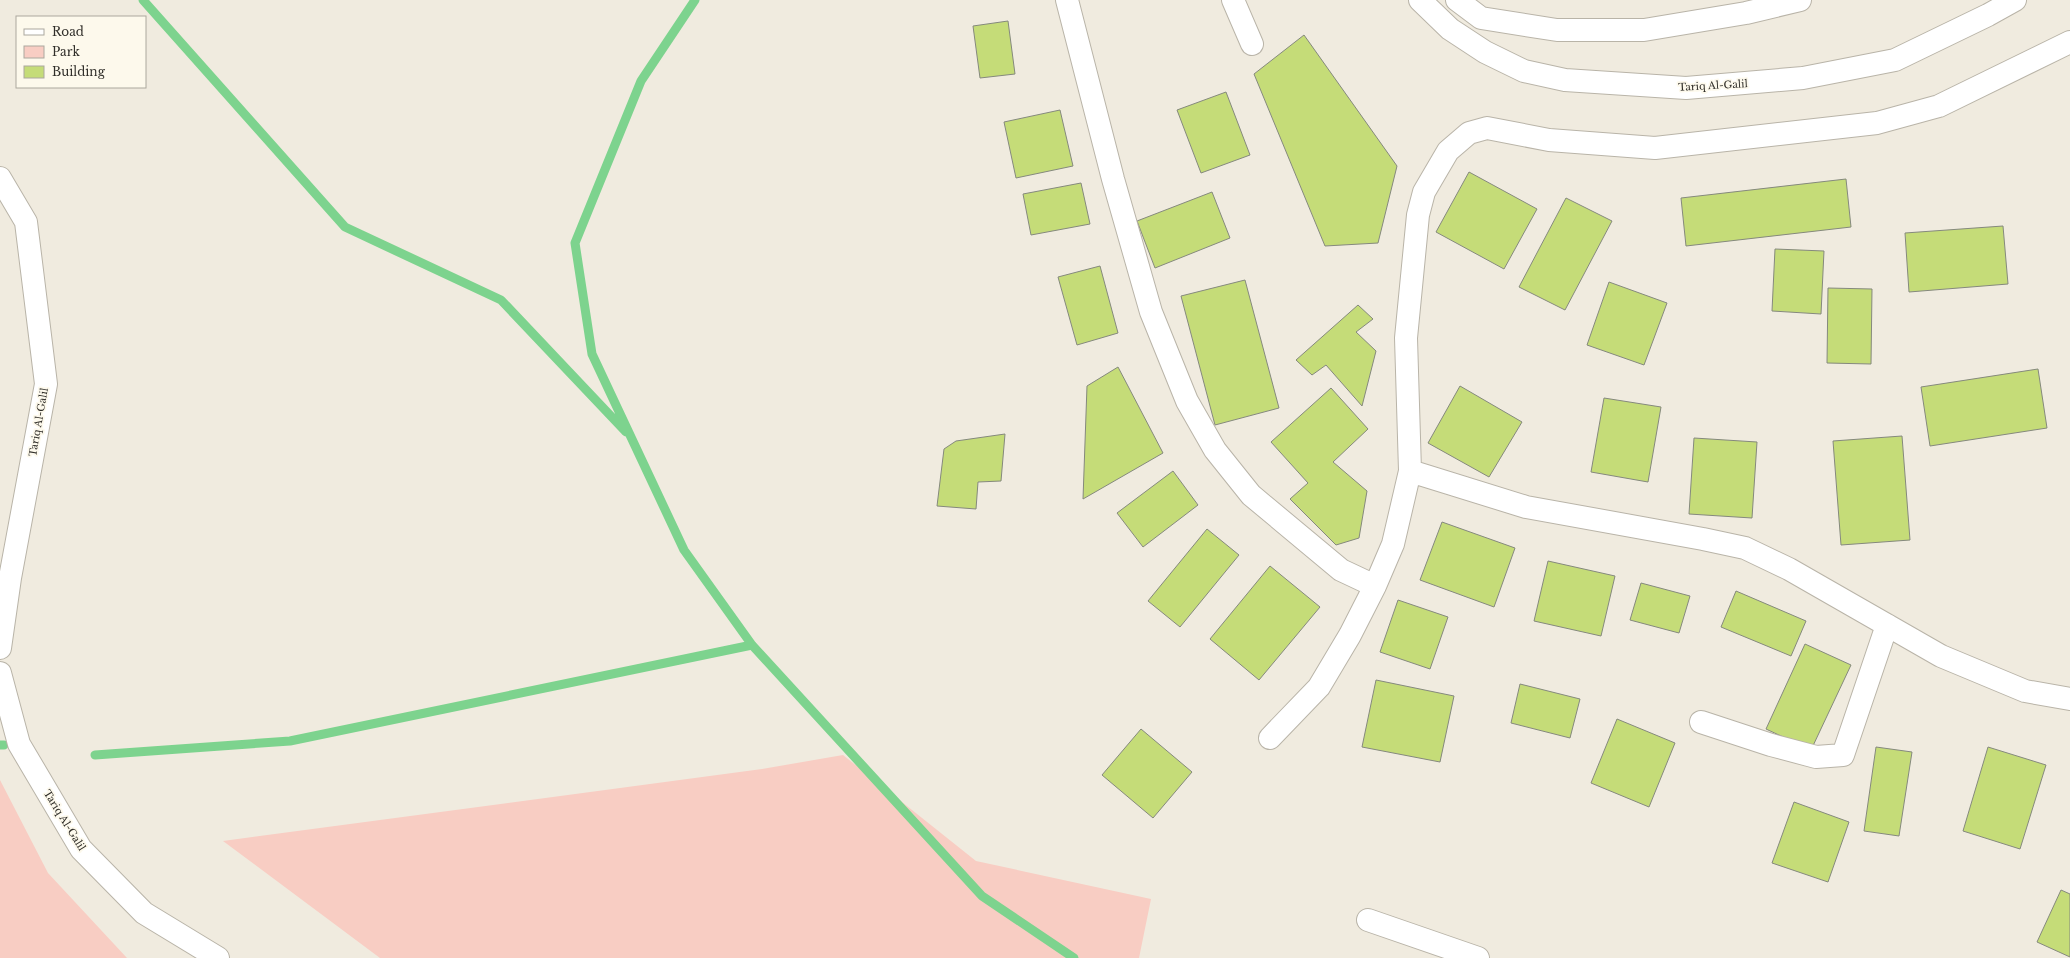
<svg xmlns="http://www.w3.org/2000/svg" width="2070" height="958" viewBox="0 0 2070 958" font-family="'Libre Baskerville',serif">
	<rect width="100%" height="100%" fill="#f0ebdf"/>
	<path fill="#f8cdc3" d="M843 755 976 861 1151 899 1139 958H380L223 841 762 769Z
		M0 780 48 873 127 958H0Z"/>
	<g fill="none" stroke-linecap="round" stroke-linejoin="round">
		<path stroke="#7dd38e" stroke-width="9" d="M143 0 345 227 501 300 626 432
			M695 0 641 81 575 243 592 354 684 550 752 645 982 896 1074 958
			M0 745H4
			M95 755 290 741 752 645"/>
	</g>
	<path fill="#c5dc78" stroke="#85897d" d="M1008 21 1015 74 980 78 973 26Z
		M1304 35 1397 166 1378 243 1325 246 1254 74Z
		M1226 92 1250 155 1201 173 1177 110Z
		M1060 110 1073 166 1016 178 1004 122Z
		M1469 172 1537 209 1504 269 1436 232Z
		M1846 179 1851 227 1686 246 1681 198Z
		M1081 183 1090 224 1031 235 1023 194Z
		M1212 192 1230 238 1155 268 1137 221Z
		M1566 198 1612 221 1565 310 1519 287Z
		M2003 226 2008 284 1909 292 1905 233Z
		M1775 249 1824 251 1821 314 1772 311Z
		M1100 266 1118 333 1077 345 1058 277Z
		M1245 280 1279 408 1215 425 1181 296Z
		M1609 282 1667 303 1644 365 1587 345Z
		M1828 288 1872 289 1871 364 1827 363Z
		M1358 305 1373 319 1356 332 1376 351 1362 406 1326 365 1312 375 1296 360Z
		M1118 367 1163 453 1083 499 1087 386Z
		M2038 369 2047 428 1930 446 1921 387Z
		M1460 386 1522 422 1489 477 1428 443Z
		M1331 388 1368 429 1333 462 1367 491 1359 538 1336 545 1290 499 1308 483 1271 442Z
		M1604 398 1661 407 1648 482 1591 472Z
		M1005 434 1001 481 978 482 976 509 937 506 944 449 956 441Z
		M1902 436 1910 540 1841 545 1833 441Z
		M1694 438 1757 442 1752 518 1689 514Z
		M1173 471 1198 505 1143 547 1117 513Z
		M1442 522 1515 548 1494 607 1420 580Z
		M1207 529 1239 555 1180 627 1148 601Z
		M1548 561 1615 576 1601 636 1534 621Z
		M1270 566 1320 607 1259 680 1210 639Z
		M1641 583 1690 596 1679 633 1630 620Z
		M1736 591 1806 621 1791 656 1721 627Z
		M1398 600 1448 617 1430 669 1380 652Z
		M1805 644 1851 665 1811 750 1766 729Z
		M1376 680 1454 696 1440 762 1362 747Z
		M1520 684 1580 699 1570 738 1511 723Z
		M1617 719 1675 743 1649 807 1591 783Z
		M1141 729 1192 772 1153 818 1102 775Z
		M1876 747 1912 752 1899 836 1864 831Z
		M1988 747 2046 765 2020 849 1963 831Z
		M1794 802 1849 822 1828 882 1772 863Z
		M2061 890 2070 894V957L2037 942Z"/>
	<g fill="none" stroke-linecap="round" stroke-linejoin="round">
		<g stroke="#b9b4a8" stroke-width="24">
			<path id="minor" d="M1067 0 1113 179 1151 312 1187 401 1215 450 1251 495 1341 570 1375 586
				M1233 0 1252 44
				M1457 0 1481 18 1557 30H1644L1746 13 1800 0
				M1410 471 1526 507 1703 539 1745 548 1789 569 1941 656 2025 691 2070 699
				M1701 722 1771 745 1816 757 1843 755 1887 625
				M1270 738 1319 687 1350 635 1375 586 1393 544 1410 471 1406 338 1418 215 1424 192 1448 151 1469 133 1487 128 1549 140 1655 148 1877 123 1939 106 2070 42
				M1368 920 1478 958"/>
		</g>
		<g stroke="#b9b4a8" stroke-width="24">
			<path id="major" d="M1420 0 1450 29 1485 52 1524 71 1565 80 1686 88 1803 78 1895 60 1988 15 2015 0
				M0 178 26 222 46 384 10 578 0 648
				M0 673 19 744 81 849 144 913 218 958"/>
		</g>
		<use href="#minor" stroke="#fff" stroke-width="22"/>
		<use href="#major" stroke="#fff" stroke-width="22"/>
	</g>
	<g text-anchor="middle" stroke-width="3.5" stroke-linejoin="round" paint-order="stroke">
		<g font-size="10" fill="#302e29" stroke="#fdf9ec">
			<text transform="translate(1713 85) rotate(-3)" y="4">Tariq Al-Galil</text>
			<text transform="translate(38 422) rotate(-80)" y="4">Tariq Al-Galil</text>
			<text transform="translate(65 820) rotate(58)" y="4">Tariq Al-Galil</text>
		</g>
	</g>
	<rect x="16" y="16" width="130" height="72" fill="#fdf9ec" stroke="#aba89e"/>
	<rect x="24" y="29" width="20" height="6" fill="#ffffff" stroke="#aba89e"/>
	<text x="52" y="36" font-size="12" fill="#302e29">Road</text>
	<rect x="24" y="46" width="20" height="12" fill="#f8cdc3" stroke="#aba89e"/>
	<text x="52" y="56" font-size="12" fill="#302e29">Park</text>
	<rect x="24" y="66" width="20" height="12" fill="#c5dc78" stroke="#aba89e"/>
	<text x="52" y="76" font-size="12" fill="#302e29">Building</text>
</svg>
